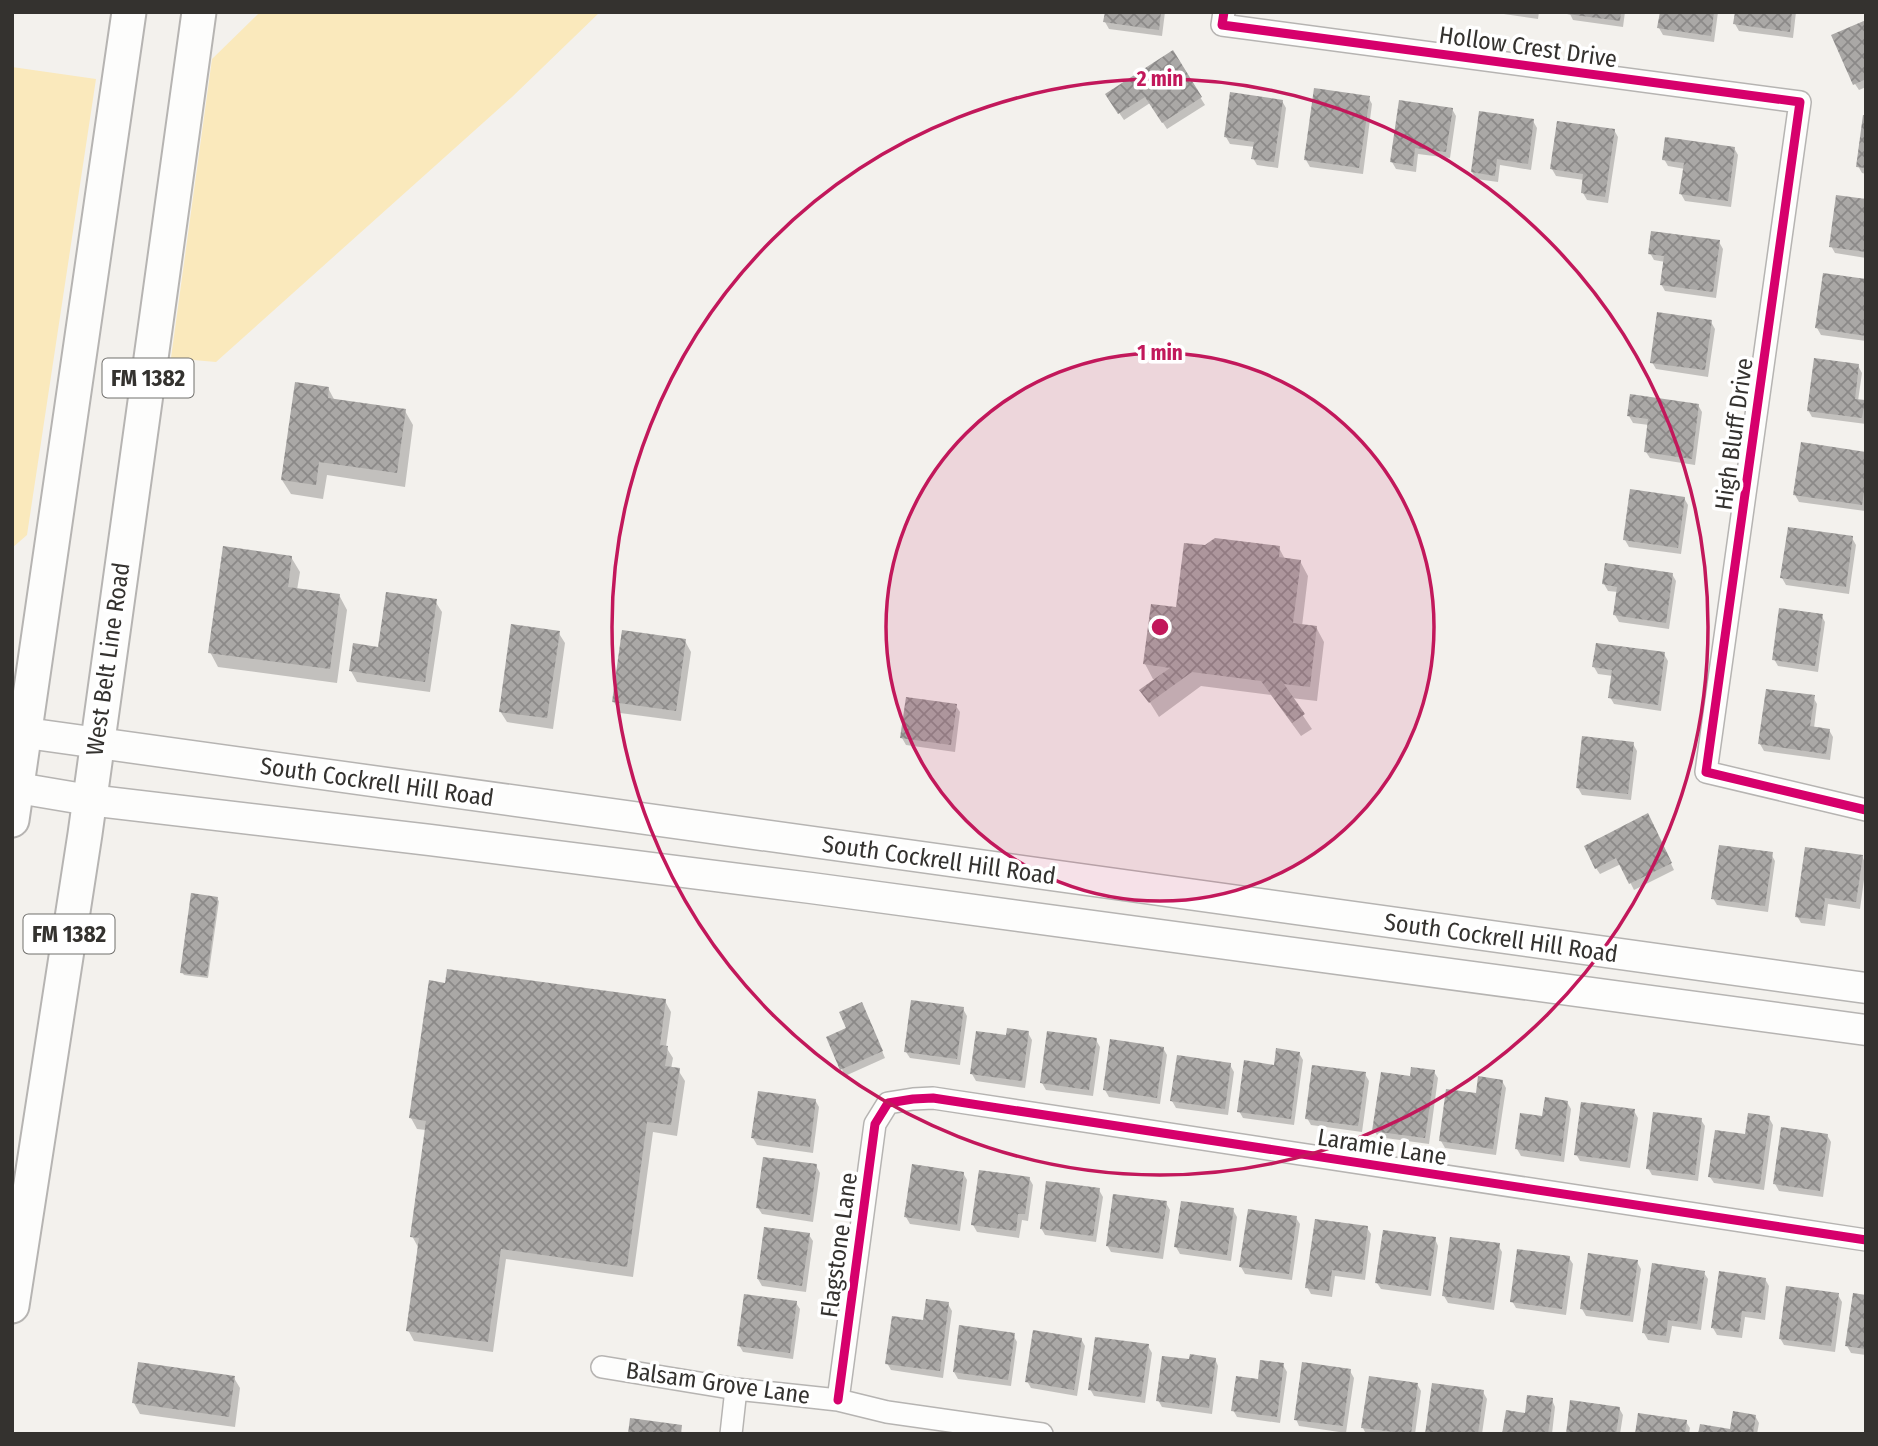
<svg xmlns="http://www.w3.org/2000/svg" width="1878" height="1446" viewBox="0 0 1878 1446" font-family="'Fira Sans Condensed',sans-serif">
	<defs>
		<pattern id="building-cross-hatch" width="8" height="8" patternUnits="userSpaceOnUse" patternTransform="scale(1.75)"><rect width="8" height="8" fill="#aaa8a6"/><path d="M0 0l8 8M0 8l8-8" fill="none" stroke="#8b8988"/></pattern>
	</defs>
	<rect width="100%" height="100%" fill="#f3f1ed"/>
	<path fill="#fae9bc" d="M260 12H600L512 97 216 362 171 358 212 59Z
		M12 67 96 79 27 535 12 548Z"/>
	<path fill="#0003" d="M1106 12H1165L1162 36 1109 29 1105 22Z
		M1490 12H1539L1538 19Z
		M1569 12H1625L1623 27 1573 20Z
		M1661 12H1718L1714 42 1663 35 1659 28Z
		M1737 12H1796L1793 38 1739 31 1735 24Z
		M1866 22V87L1859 90 1855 84Z
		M1172 52 1205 105 1167 129 1150 103 1124 120 1111 101Z
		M1368 97 1372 104 1363 174 1310 167 1306 160Z
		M1282 101 1286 108 1278 168 1257 165 1253 158 1255 147 1230 144 1226 137Z
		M1452 109 1456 116 1450 158 1418 154 1416 172 1396 169 1392 162Z
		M1866 117V174L1862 173 1858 166Z
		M1533 121 1537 128 1531 170 1500 165 1498 182 1476 179 1472 172Z
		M1614 130 1618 137 1608 203 1587 200 1583 193 1584 180 1556 176 1552 169Z
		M1734 148 1738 155 1731 207 1685 201 1681 194 1685 169 1668 166 1664 159Z
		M1866 201V258L1835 253 1831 246Z
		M1719 242 1723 249 1716 298 1665 291 1661 284 1665 262 1654 260 1650 253Z
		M1866 281V341L1821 335 1817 328Z
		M1711 322 1715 329 1708 377 1656 369 1652 362Z
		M1858 366 1862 373 1858 401 1864 402 1866 405V424L1812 417 1808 410Z
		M328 388 335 401 405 411 413 425 405 487 327 475 323 499 291 494 282 480Z
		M1698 405 1702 412 1695 465 1650 458 1646 452 1649 425 1633 423 1629 416Z
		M1866 453 1865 511 1799 502 1795 495Z
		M1684 498 1688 505 1681 554 1629 547 1625 540Z
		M1852 538 1856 545 1849 594 1786 585 1782 578Z
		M1279 548 1285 559 1300 561 1308 576 1302 626 1316 627 1324 642 1317 701 1291 698 1312 729 1301 736 1271 695 1201 686 1159 717 1142 690 1157 679H1153L1145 664 1178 609Z
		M291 557 300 572 297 590 339 595 347 610 337 683 218 667 210 652Z
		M1672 574 1676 581 1669 629 1619 622 1615 615 1618 592 1608 591 1604 584Z
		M435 601 442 612 430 692 357 682 351 671Z
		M1821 615 1825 622 1818 672 1778 666 1774 659Z
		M558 632 565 643 553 729 507 722 500 711Z
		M685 641 691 652 681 721 620 713 614 702Z
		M1664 654 1668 661 1661 711 1614 704 1610 697 1613 676 1598 674 1594 667Z
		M1813 697 1817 704 1814 728 1829 730 1833 737 1830 760 1764 751 1760 744Z
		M956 706 960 712 955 752 906 745 902 738Z
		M1633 744 1637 751 1631 800 1582 795 1578 788Z
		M1651 822 1674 870 1634 890 1621 864 1600 874 1596 868Z
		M1771 854 1775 861 1768 912 1717 905 1713 898Z
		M1862 856 1866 865 1860 909 1828 904 1825 926 1801 923 1797 916Z
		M217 899 219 901 208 978 184 975 182 972Z
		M665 1001 671 1012 666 1047 673 1058 671 1069 678 1070 685 1081 677 1136 653 1132 633 1277 506 1259 493 1352 414 1341 408 1330 418 1247 412 1236 426 1130 417 1129 411 1118Z
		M963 1009 967 1016 960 1065 910 1058 906 1052Z
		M865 1011 885 1058 845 1076 828 1038 848 1029Z
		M1028 1033 1032 1040 1025 1088 976 1081 972 1074 1008 1037Z
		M1096 1040 1100 1047 1093 1096 1046 1090 1042 1083Z
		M1163 1048 1167 1055 1160 1104 1109 1097 1105 1090Z
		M1299 1053 1303 1060 1294 1125 1243 1118 1239 1111 1276 1067Z
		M1230 1065 1234 1072 1228 1115 1176 1108 1172 1101Z
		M1434 1072 1438 1078 1429 1144 1378 1137 1374 1130 1411 1078Z
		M1365 1074 1369 1081 1362 1132 1311 1125 1307 1118Z
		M1502 1081 1506 1088 1496 1155 1445 1148 1441 1141 1477 1095Z
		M815 1100 819 1107 813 1153 757 1145 753 1138Z
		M1567 1102 1571 1109 1564 1162 1521 1156 1517 1149 1544 1118Z
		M1634 1111 1638 1118 1630 1168 1580 1161 1576 1154Z
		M1769 1118 1773 1125 1764 1190 1714 1183 1710 1177 1746 1136Z
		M1701 1120 1705 1126 1698 1181 1652 1175 1648 1168Z
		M1827 1135 1831 1142 1823 1197 1779 1191 1775 1184Z
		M816 1166 820 1173 813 1222 762 1214 758 1208Z
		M963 1173 967 1180 960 1231 910 1224 906 1217Z
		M1029 1178 1033 1185 1028 1221 1022 1220 1019 1238 977 1232 973 1225Z
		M1099 1190 1103 1197 1096 1242 1045 1235 1041 1228Z
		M1166 1203 1170 1210 1163 1259 1111 1252 1107 1245Z
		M1233 1210 1237 1217 1231 1261 1180 1254 1176 1247Z
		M1296 1218 1300 1224 1292 1280 1245 1274 1241 1267Z
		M1367 1228 1371 1234 1365 1280 1335 1276 1332 1297 1311 1294 1307 1287Z
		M809 1235 813 1241 806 1292 762 1286 758 1279Z
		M1435 1239 1438 1246 1431 1296 1381 1289 1377 1283Z
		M1498 1245 1502 1252 1494 1310 1448 1303 1444 1296Z
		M1569 1258 1573 1264 1566 1315 1516 1308 1512 1301Z
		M1637 1262 1641 1269 1633 1322 1586 1316 1582 1309Z
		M1704 1273 1708 1279 1701 1330 1672 1326 1669 1343 1648 1340 1644 1333Z
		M1765 1279 1769 1286 1765 1320 1745 1317 1742 1338 1717 1335 1713 1328Z
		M1838 1295 1842 1302 1835 1352 1784 1345 1780 1338Z
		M1866 1297V1355L1851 1353 1847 1346Z
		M796 1303 800 1309 793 1359 743 1352 739 1345Z
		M948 1304 952 1311 943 1378 891 1370 887 1363 925 1322Z
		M1013 1335 1017 1342 1011 1386 958 1379 954 1372Z
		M1081 1339 1085 1346 1077 1396 1031 1388 1027 1381Z
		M1148 1346 1152 1353 1145 1403 1094 1396 1090 1389Z
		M1215 1359 1218 1366 1212 1414 1162 1407 1158 1400 1191 1361Z
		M1283 1365 1287 1372 1280 1423 1237 1417 1233 1410 1259 1381Z
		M1350 1371 1354 1378 1346 1433 1299 1426 1296 1419Z
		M234 1378 240 1388 235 1427 140 1414 134 1403Z
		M1417 1384 1421 1391 1415 1434H1366L1363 1428Z
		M1483 1392 1487 1399 1482 1434H1427Z
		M1552 1400 1555 1407 1552 1434H1504L1526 1415Z
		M1619 1408 1623 1415 1620 1434H1567Z
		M1755 1416 1759 1423 1757 1434H1700L1732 1431Z
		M1686 1422 1690 1428 1689 1434H1637Z"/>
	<path fill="url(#building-cross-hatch)" d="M1105 12H1161L1159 30 1103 22Z
		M1567 12H1621L1620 21 1567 14Z
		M1660 12H1714L1711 36 1657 28Z
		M1735 12H1792L1790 32 1733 24Z
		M1866 20V79L1853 85 1831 35Z
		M1173 50 1202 97 1162 123 1145 97 1118 114 1105 94Z
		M1314 88 1370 96 1359 168 1304 160Z
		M1230 92 1283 100 1274 162 1251 159 1254 142 1224 137Z
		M1399 100 1453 108 1446 152 1415 148 1413 166 1390 162Z
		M1479 111 1534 119 1528 164 1497 159 1495 176 1471 172Z
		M1863 115H1866V168L1856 167Z
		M1557 121 1615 129 1605 197 1581 193 1583 174 1550 169Z
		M1665 137 1735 147 1728 201 1679 194 1684 163 1662 160Z
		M1836 195 1866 199V252L1829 247Z
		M1651 231 1720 240 1713 292 1660 285 1664 256 1648 254Z
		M1823 273 1866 279V336L1815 328Z
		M1657 312 1712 320 1705 370 1650 363Z
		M1814 358 1859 364 1855 399 1865 400 1862 418 1807 411Z
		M295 382 329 387 328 398 406 409 397 473 319 462 316 485 281 480Z
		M1630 394 1699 404 1692 459 1644 452 1648 419 1627 416Z
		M1801 442 1866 452V478L1862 505 1793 495Z
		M1630 489 1685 497 1678 548 1623 540Z
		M1788 527 1853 536 1846 587 1780 578Z
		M1215 538 1280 546 1279 557 1301 560 1293 623 1317 626 1310 687 1284 684 1305 714 1292 723 1261 681 1192 672 1149 703 1139 690 1170 668 1143 664 1151 604 1176 607 1184 543 1205 545Z
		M223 546 292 556 288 587 340 594 330 669 208 653Z
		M1605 563 1673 573 1666 623 1613 615 1617 587 1602 584Z
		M386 592 437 599 425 682 349 671 353 643 378 647Z
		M1779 608 1823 614 1815 666 1772 660Z
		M511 624 560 631 547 718 499 712Z
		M622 630 686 639 676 711 612 702Z
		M1596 643 1665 652 1658 705 1608 698 1612 670 1592 667Z
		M1766 689 1815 695 1810 726 1830 729 1826 754 1758 744Z
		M906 697 957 704 951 745 900 738Z
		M1582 736 1634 742 1628 794 1576 788Z
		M1648 813 1672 863 1629 884 1616 858 1595 869 1584 846Z
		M1719 845 1773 852 1765 906 1711 899Z
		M1805 847 1863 855 1856 902 1825 898 1822 920 1795 917Z
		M191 893 218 897 207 976 180 973Z
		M447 969 666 999 660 1045 668 1046 665 1066 680 1068 671 1125 647 1122 627 1267 501 1249 488 1342 406 1331 419 1238 410 1237 426 1121 409 1118 429 980 445 983Z
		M911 1000 964 1007 957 1059 904 1052Z
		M862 1002 883 1051 840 1070 826 1037 846 1028 839 1012Z
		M1007 1028 1029 1031 1022 1081 970 1074 976 1031 1006 1035Z
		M1047 1031 1097 1038 1089 1090 1040 1083Z
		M1110 1039 1164 1047 1157 1098 1103 1090Z
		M1276 1048 1300 1052 1291 1119 1237 1112 1244 1060 1274 1065Z
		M1177 1055 1231 1063 1225 1109 1170 1101Z
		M1312 1065 1366 1072 1358 1126 1305 1119Z
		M1411 1067 1435 1070 1425 1138 1372 1131 1381 1072 1410 1076Z
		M1478 1076 1503 1080 1493 1149 1439 1141 1446 1089 1476 1093Z
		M758 1091 816 1099 810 1147 751 1138Z
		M1545 1097 1568 1101 1561 1156 1515 1149 1520 1113 1542 1116Z
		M1581 1102 1635 1109 1627 1162 1574 1155Z
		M1653 1112 1702 1118 1695 1175 1646 1169Z
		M1748 1113 1770 1116 1760 1184 1708 1177 1715 1130 1745 1134Z
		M1781 1127 1828 1134 1820 1191 1773 1184Z
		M763 1157 817 1164 810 1215 756 1208Z
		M912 1164 964 1172 957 1225 904 1217Z
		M979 1170 1030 1177 1025 1214H1018L1016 1231 971 1225Z
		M1046 1181 1100 1188 1093 1236 1040 1229Z
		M1113 1194 1167 1201 1159 1253 1106 1246Z
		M1181 1201 1234 1208 1227 1255 1174 1247Z
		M1248 1209 1297 1216 1289 1274 1239 1267Z
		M1315 1219 1368 1226 1362 1274 1332 1270 1329 1291 1305 1288Z
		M764 1227 810 1233 802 1286 757 1279Z
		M1383 1230 1436 1237 1428 1290 1375 1283Z
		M1450 1237 1500 1243 1491 1303 1442 1296Z
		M1517 1249 1570 1256 1562 1309 1510 1302Z
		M1588 1253 1638 1260 1630 1316 1580 1309Z
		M1652 1263 1705 1271 1697 1324 1668 1320 1666 1336 1642 1333Z
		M1719 1271 1766 1278 1761 1313 1742 1311 1739 1332 1711 1328Z
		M1786 1286 1839 1293 1831 1346 1779 1339Z
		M1853 1293 1866 1295V1349L1845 1346Z
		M744 1294 797 1301 790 1353 737 1346Z
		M926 1299 949 1302 940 1371 885 1364 892 1316 923 1320Z
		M959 1325 1015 1333 1008 1380 953 1372Z
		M1033 1330 1082 1338 1074 1390 1025 1382Z
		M1095 1337 1149 1344 1141 1397 1088 1390Z
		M1190 1354 1216 1358 1209 1408 1156 1401 1162 1356 1189 1359Z
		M1260 1360 1284 1363 1277 1417 1231 1411 1236 1376 1258 1379Z
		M138 1362 235 1376 229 1417 132 1403Z
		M1302 1362 1351 1369 1343 1426 1294 1420Z
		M1369 1376 1418 1383 1411 1434 1361 1428Z
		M1432 1383 1484 1390 1478 1434H1425Z
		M1527 1395 1553 1398 1548 1434H1502L1506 1410 1525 1413Z
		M1570 1400 1620 1407 1616 1434H1566Z
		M1733 1411 1756 1415 1753 1434H1698L1700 1424 1730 1429Z
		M1638 1413 1687 1420 1685 1434H1635Z
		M630 1418 682 1425 681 1434H628Z"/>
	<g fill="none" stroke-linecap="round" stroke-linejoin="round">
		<g stroke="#b6b4b2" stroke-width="24">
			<path id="street" d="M1224 12 1222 25 1800 102 1706 772 1866 810
				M602 1367 736 1389 838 1400 887 1412 1042 1434
				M838 1400 875 1124 888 1103 913 1099 933 1098 1866 1240
				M731 1434 736 1389"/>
		</g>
		<g stroke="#b6b4b2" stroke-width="33">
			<path id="secondary" d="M12 731 1866 988
				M12 787 89 800 430 840 811 888 1866 1030"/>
		</g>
		<g stroke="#b6b4b2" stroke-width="37">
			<path id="primary" d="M12 820 129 12
				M12 1306 85 834 199 12"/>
		</g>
		<use href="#street" stroke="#fdfdfc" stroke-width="21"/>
		<use href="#secondary" stroke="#fdfdfc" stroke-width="30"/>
		<use href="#primary" stroke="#fdfdfc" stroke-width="33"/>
		<g stroke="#fff" stroke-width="13">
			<path id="cycleway" d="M1224 12 1222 25 1800 102 1706 772 1866 810
				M838 1400 875 1124 888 1103 913 1099 933 1098 1866 1240"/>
		</g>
		<use href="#cycleway" stroke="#d6006c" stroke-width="9"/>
	</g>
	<circle cx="1160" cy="627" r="274" fill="#c2185b" fill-opacity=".12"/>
	<g fill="none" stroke="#c2185b" stroke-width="3.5">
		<circle cx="1160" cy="627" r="274"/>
		<circle cx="1160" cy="627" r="548"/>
	</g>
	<g text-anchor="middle" stroke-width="7" stroke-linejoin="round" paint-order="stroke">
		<g fill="#fff" stroke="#71706d" stroke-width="2">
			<rect x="102.5" y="358.5" width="91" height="39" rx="5"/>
			<rect x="23.5" y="914.5" width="91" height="39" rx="5"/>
		</g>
		<g font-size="23" font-weight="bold" fill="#34322f">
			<text x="148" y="386">FM 1382</text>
			<text x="69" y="942">FM 1382</text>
		</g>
		<g font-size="24" fill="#34322f" stroke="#fff">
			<text transform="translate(1528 47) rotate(8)" y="8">Hollow Crest Drive</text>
			<text transform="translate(1734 434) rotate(-82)" y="8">High Bluff Drive</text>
			<text transform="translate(108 659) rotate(-82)" y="8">West Belt Line Road</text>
			<text transform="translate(377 782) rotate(8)" y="8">South Cockrell Hill Road</text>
			<text transform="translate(939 860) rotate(8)" y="8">South Cockrell Hill Road</text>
			<text transform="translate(1501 938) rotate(8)" y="8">South Cockrell Hill Road</text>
			<text transform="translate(1382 1147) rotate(9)" y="8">Laramie Lane</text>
			<text transform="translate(839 1245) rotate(-82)" y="8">Flagstone Lane</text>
			<text transform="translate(718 1383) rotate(8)" y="8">Balsam Grove Lane</text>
		</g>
	</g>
	<circle cx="1160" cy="627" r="10" fill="#c2185b" stroke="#fff" stroke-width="3.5"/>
	<g font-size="21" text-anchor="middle" font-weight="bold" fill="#c2185b" stroke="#fff" stroke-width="7" stroke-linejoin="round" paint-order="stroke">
		<text x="1160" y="86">2 min</text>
		<text x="1160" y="360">1 min</text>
	</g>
	<rect width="1878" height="1446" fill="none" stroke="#34322f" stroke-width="28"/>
</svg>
